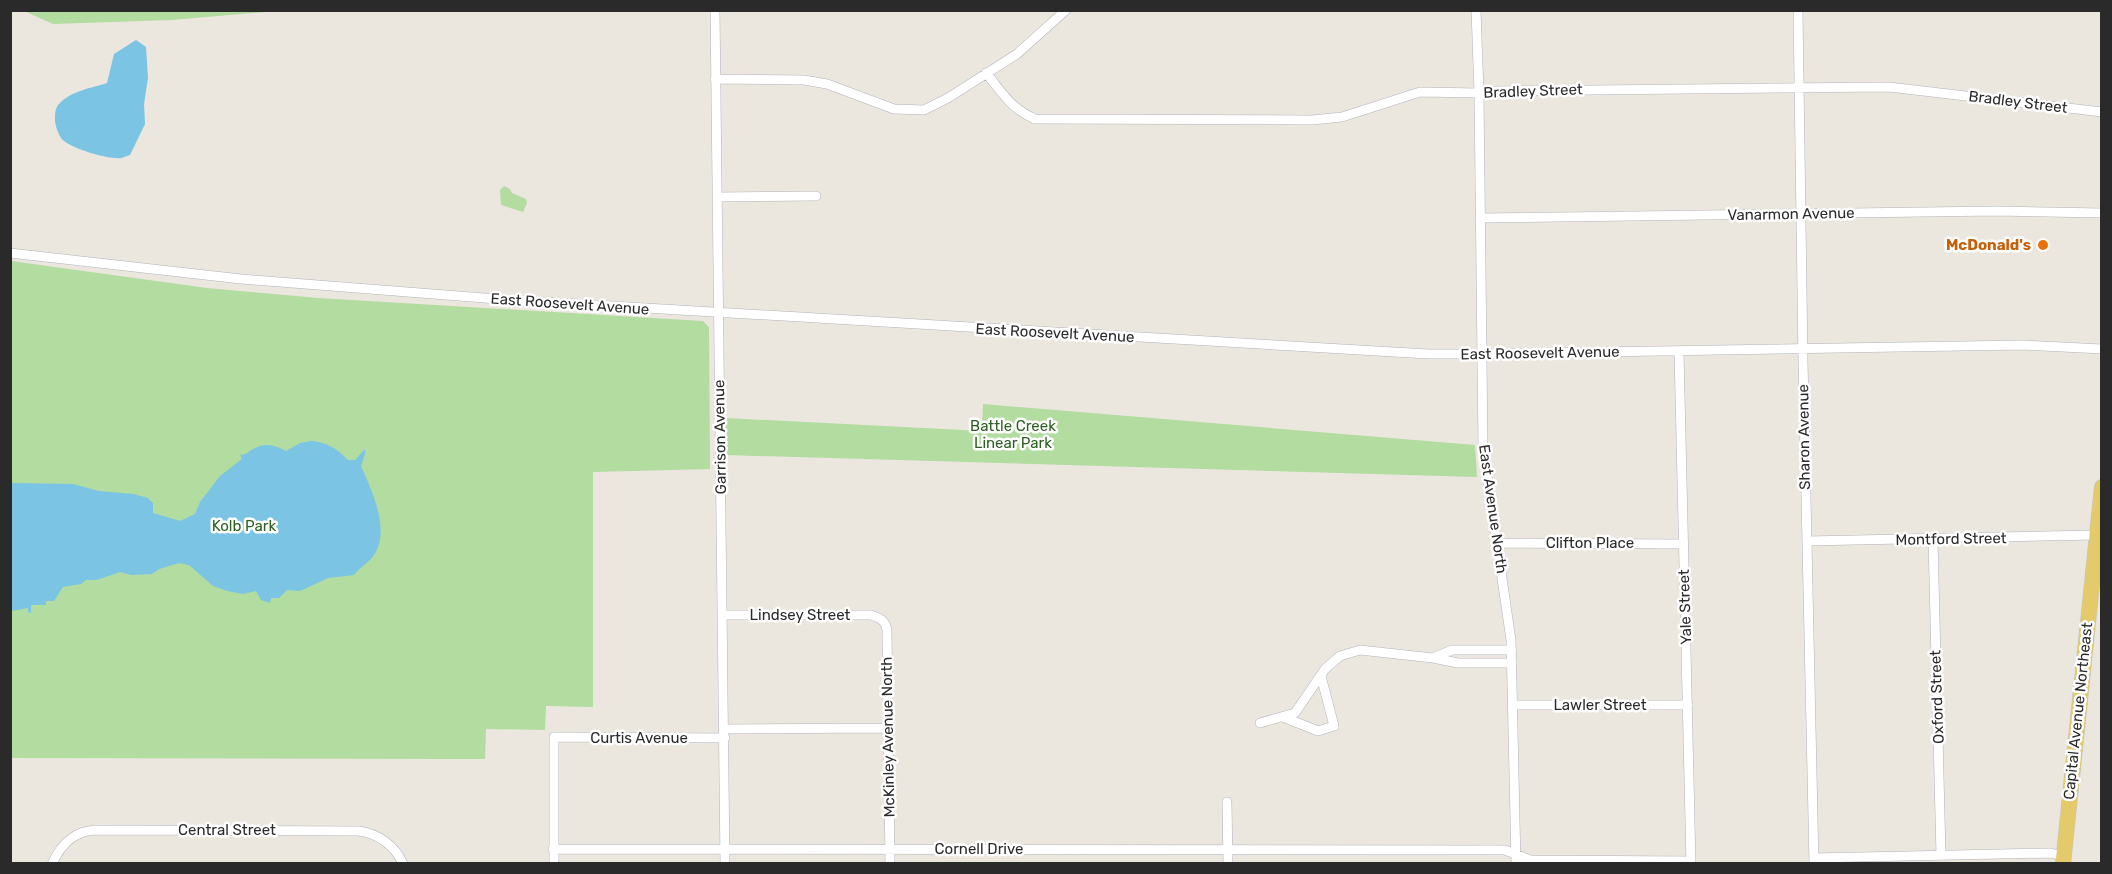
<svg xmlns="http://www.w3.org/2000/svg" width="2112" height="874" viewBox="0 0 2112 874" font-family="Rubik,sans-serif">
	<rect width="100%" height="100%" fill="#ebe6de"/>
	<path fill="#b2dca0" d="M24 11H278L172 20 53 24Z
		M504 186 510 189 512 193 526 199 527 203 523 212 501 205 500 190Z
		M11 261 207 288 318 298 703 321 709 327 710 469 593 472V707L546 706 545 730 486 729 485 759 12 758 11 760Z
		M983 404 1475 445 1477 477 725 455 726 418 982 431Z"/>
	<path fill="#7bc4e3" d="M136 40 146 47 148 78 144 104 145 124 130 155C129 155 122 158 122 158 109 160 68 148 61 138 58 133 55 125 55 120 55 114 55 107 60 103 71 91 92 88 107 83L114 54Z
		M310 441C327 442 336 448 348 460H355L365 449V454L361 466C372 491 393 534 371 559 365 565 359 568 354 575L328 578 300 591 287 590 279 598H271L270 603 261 600 256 591 243 594 227 591 213 586 189 565 179 563 159 569 152 574 131 575 120 572 97 580H86L81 584 63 587 54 601H46V605H31V613L28 612V608L11 611V483L73 484 99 491 133 494 148 498 153 503V513L180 521 195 514 200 502 220 476 242 459 240 455C246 455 248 452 253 449 265 442 275 445 286 451L300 443Z"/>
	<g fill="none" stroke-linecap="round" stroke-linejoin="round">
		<g stroke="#b1b4bd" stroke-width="10">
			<path id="minor" d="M715 10 725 864
				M1476 10 1479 93 1483 448 1511 640 1516 864
				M1798 10 1803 360 1814 864
				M986 73C1002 92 1011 109 1035 119L1312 120 1342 117 1420 92 1479 93 1493 91 1889 87 2102 112
				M715 79 804 80 827 84 894 109 924 110 948 98 1017 54 1066 10
				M718 197 816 196
				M1480 218 1997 211 2102 213
				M10 253 241 279 510 300 1428 354H1482L2022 345 2102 349
				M1679 352 1691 864
				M1933 540 1941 855
				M1807 541 2095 535
				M1497 543 1683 544
				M723 615H871C880 618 885 620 887 630L890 864
				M1512 650H1452L1433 658 1458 663H1512
				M1513 705H1688
				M1283 717 1318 731 1334 726 1321 676
				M1260 723 1295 713 1325 669 1340 656 1360 650 1433 658
				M725 729 888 728
				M1227 802 1228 864
				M553 849 1505 850 1530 860 1691 861
				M1814 858 2051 853 2063 856
				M52 864C61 844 74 831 96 830L358 831C377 833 395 845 403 864
				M554 864V737L725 738"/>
		</g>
		<g stroke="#c3c3c3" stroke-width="16">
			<path id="primary" d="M2063 864 2102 487"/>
		</g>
		<use href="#minor" stroke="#fff" stroke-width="9"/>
		<use href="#primary" stroke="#e3cb6b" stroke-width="15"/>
	</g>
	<circle fill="#e8710a" stroke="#fff" stroke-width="2" cx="2043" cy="245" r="6"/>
	<g text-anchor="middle" stroke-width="5" stroke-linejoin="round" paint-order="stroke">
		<g font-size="15" fill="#2a2a2a" stroke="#fff">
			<text transform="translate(1533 91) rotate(-2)" y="5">Bradley Street</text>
			<text transform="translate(2018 102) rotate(7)" y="5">Bradley Street</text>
			<text transform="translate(1791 214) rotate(-1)" y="5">Vanarmon Avenue</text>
			<text transform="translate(570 304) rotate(4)" y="5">East Roosevelt Avenue</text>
			<text transform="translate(1055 333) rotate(3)" y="5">East Roosevelt Avenue</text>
			<text transform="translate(1540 353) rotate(-1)" y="5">East Roosevelt Avenue</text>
			<text transform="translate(720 437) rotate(-91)" y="5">Garrison Avenue</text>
			<text transform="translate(1804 437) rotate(-91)" y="5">Sharon Avenue</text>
			<text transform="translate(1493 509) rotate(82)" y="5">East Avenue North</text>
			<text transform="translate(1951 539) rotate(-1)" y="5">Montford Street</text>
			<text x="1590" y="548">Clifton Place</text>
			<text transform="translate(1685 607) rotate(-92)" y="5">Yale Street</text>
			<text x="800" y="620">Lindsey Street</text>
			<text transform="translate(1937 697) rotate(-92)" y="5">Oxford Street</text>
			<text x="1600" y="710">Lawler Street</text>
			<text transform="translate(2078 711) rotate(-84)" y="5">Capital Avenue Northeast</text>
			<text transform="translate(888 737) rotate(-91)" y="5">McKinley Avenue North</text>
			<text x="639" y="743">Curtis Avenue</text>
			<text x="227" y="835">Central Street</text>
			<text x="979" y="854">Cornell Drive</text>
		</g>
		<g font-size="15" font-weight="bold" fill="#c56008" stroke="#fff" text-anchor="end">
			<text x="2031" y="250">McDonald's</text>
		</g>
		<g font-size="15" fill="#2c6121" stroke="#fff">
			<text x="1013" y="431">Battle Creek<tspan x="1013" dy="17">Linear Park</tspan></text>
			<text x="244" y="531">Kolb Park</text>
		</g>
	</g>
	<rect width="2112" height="874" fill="none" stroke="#2a2a2a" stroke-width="24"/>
</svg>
